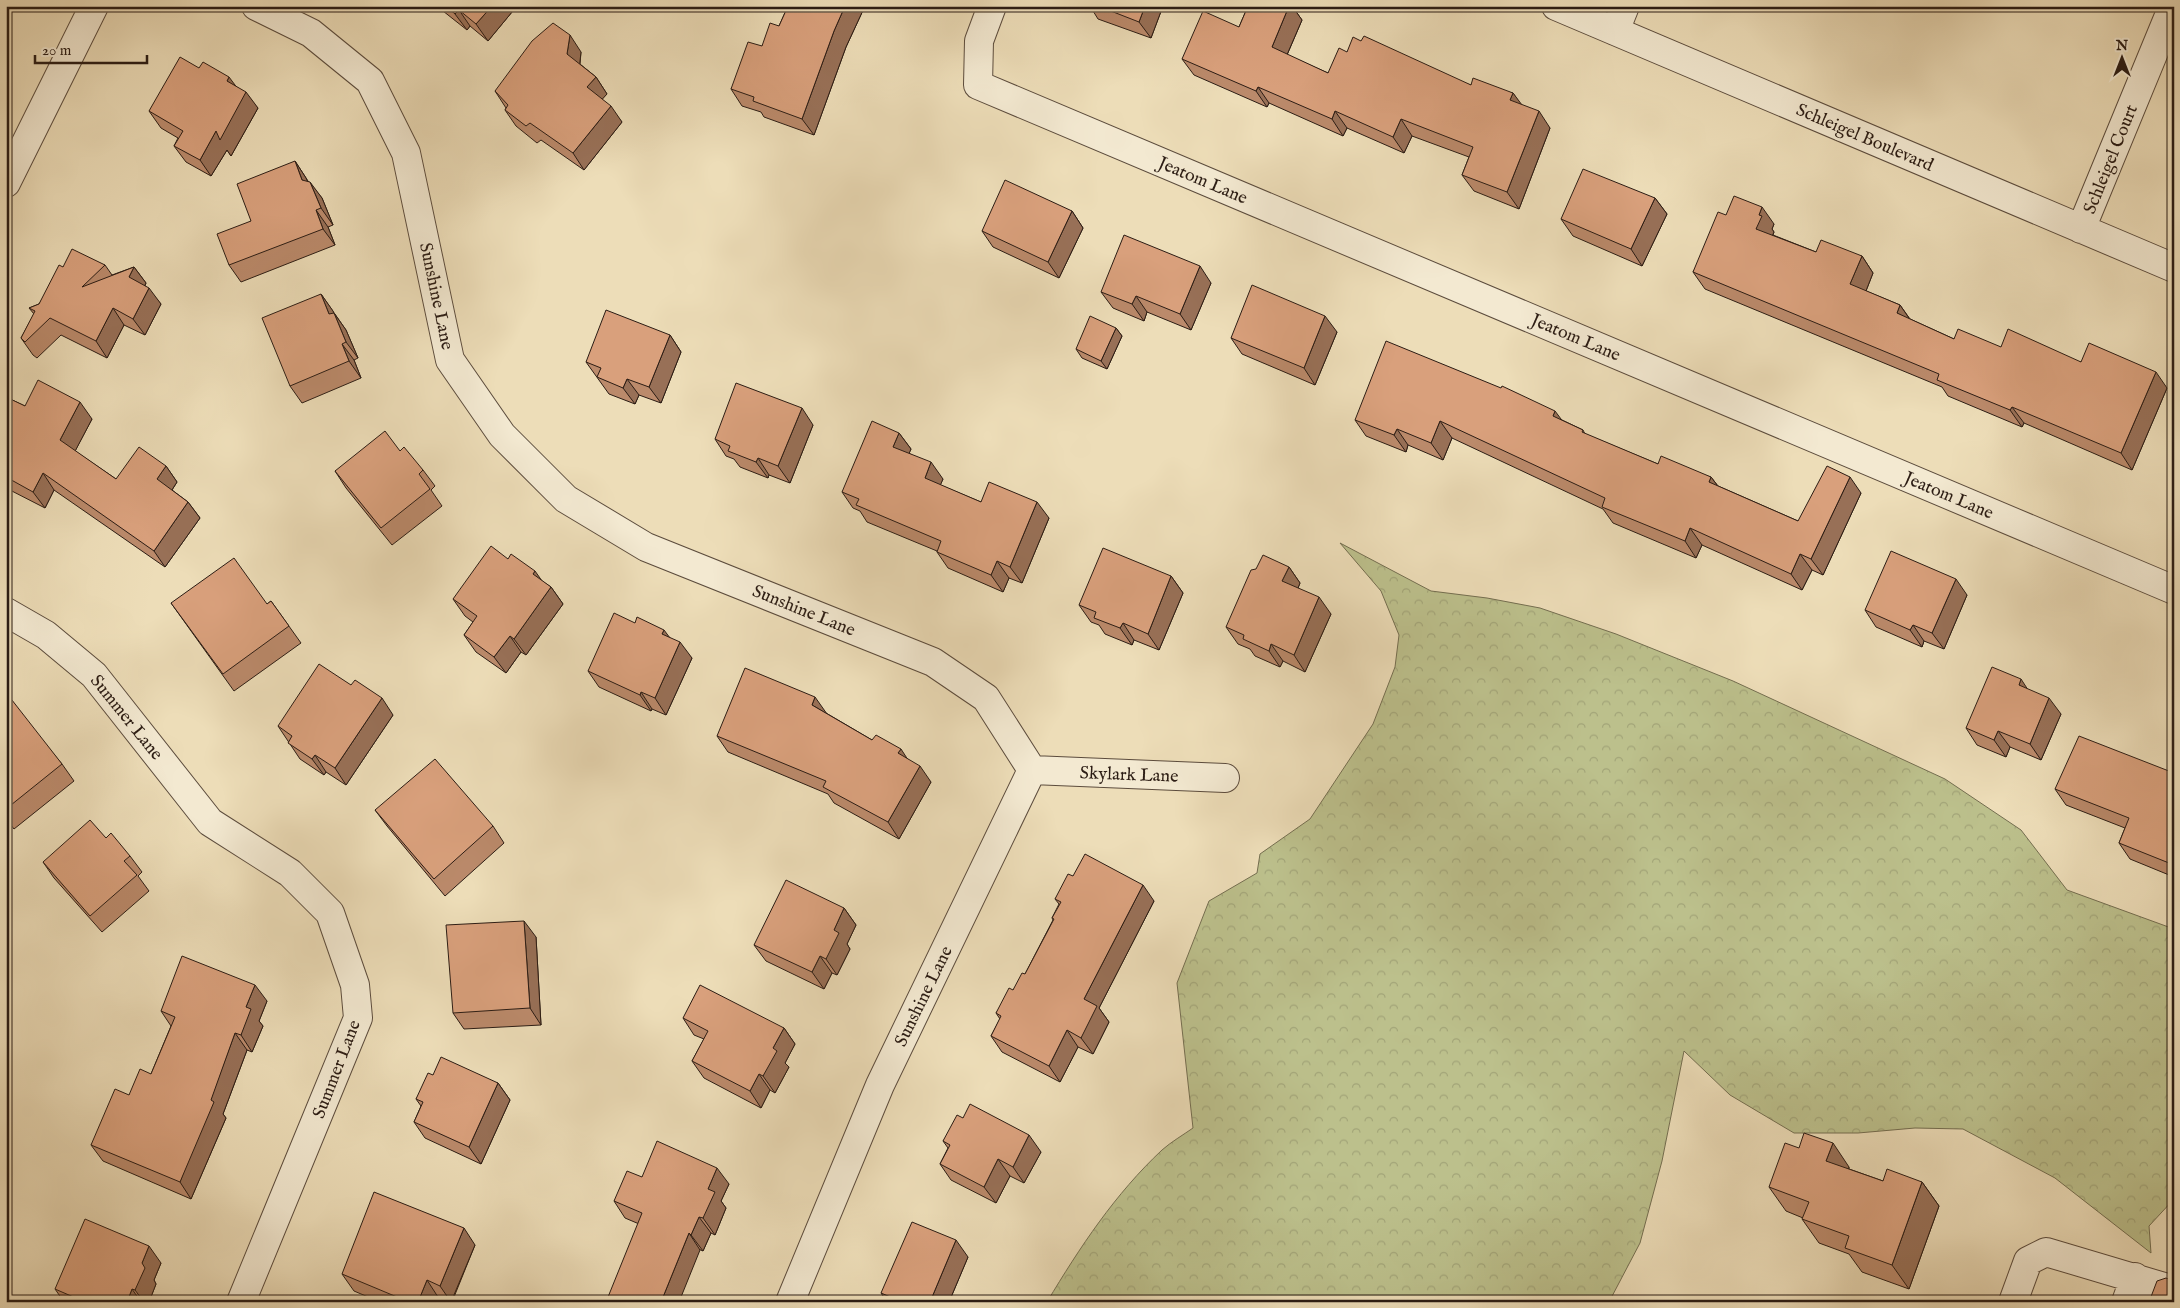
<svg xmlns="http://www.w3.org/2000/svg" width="2180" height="1308" viewBox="0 0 2180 1308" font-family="'IM FELL English',serif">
	<defs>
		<pattern id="forest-crowns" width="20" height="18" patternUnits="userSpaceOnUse" patternTransform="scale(1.25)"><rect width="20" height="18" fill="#bcc08c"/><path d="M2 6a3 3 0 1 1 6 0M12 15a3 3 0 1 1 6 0" fill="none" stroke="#a2a478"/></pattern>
	</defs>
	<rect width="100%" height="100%" fill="#edddb8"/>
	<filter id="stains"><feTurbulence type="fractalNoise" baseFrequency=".004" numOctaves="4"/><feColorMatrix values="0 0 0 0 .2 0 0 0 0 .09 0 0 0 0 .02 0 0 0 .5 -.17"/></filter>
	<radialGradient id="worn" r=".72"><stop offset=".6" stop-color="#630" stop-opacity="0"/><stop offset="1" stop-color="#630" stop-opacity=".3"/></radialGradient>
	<path fill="url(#forest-crowns)" stroke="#746e50" d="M1340 543 1431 591 1487 598 1540 608 1616 634 1733 681 1945 779 2021 830 2067 890 2174 929V1199L2149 1226 2151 1253 2055 1178 1963 1129 1915 1128 1858 1133H1794L1730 1095 1684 1051 1662 1161 1640 1243 1609 1302H1047C1080 1247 1115 1194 1162 1150 1171 1142 1183 1135 1193 1128L1177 983 1209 901 1257 873 1260 854 1310 819 1373 724 1395 667 1399 635 1381 591Z"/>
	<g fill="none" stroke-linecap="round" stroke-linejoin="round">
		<g stroke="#5c4c3d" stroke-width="30">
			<path id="minor" d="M256 6 311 33 370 81 406 153 450 360 502 435 566 499 646 547 933 662 986 698 1032 770
				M992 6 979 41 978 85 2174 590
				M1556 6 2174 268
				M1615 31 1625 6
				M6 183 94 6
				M2081 229 2173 6
				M6 612 46 635 94 675 210 822 290 873 330 913 355 985 358 1018 241 1302
				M1032 770 1225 778
				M790 1302 880 1085 1032 770
				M2013 1302 2028 1261 2046 1252 2174 1290
				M2126 1302 2135 1277"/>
		</g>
		<use href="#minor" stroke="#f3e9d1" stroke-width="28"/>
	</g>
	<path fill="#bb8a6b" stroke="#2b1c14" d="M440 6H517L488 41 470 26 467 30 443 11Z
		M788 6H865L846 47 814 135 764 117 761 112 742 106 731 89 762 46 779 26Z
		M1090 6H1163L1151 38 1098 19Z
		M1248 6H1292L1302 20 1287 55 1328 73 1347 52 1471 85 1513 93 1521 105 1550 128 1519 209 1474 191 1462 175 1469 157 1412 136 1404 153 1347 128 1343 136 1269 103 1267 107 1194 75 1182 59 1239 27Z
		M581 52 580 64 596 77 607 94 602 99 622 122 584 170 541 140 537 143 516 126 505 110 506 108 495 91Z
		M199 68 236 86 258 108 231 156 227 150 211 176 186 162 174 146 178 138 161 128 149 111Z
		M295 161 306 178 308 181 322 198 333 225 328 227 335 245 241 282 229 265 251 221Z
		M1655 198 1667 214 1642 266 1573 236 1561 219Z
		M1072 211 1083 228 1059 278 993 247 982 231Z
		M1726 215 1774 224 1772 229 1774 232 1773 235 1816 252 1862 256 1873 273 1866 291 1900 305 1910 319 1954 339 2081 362 2167 388 2132 470 2024 423 2022 427 1948 396 1942 387 1705 289 1693 272Z
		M105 265 112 275 134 267 146 283 145 286 161 304 145 335 124 325 107 358 61 335 37 358 33 355 21 338 34 314 29 308 39 304 63 267Z
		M1211 283 1191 330 1147 312 1144 321 1113 308 1101 292Z
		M321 294 346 330 358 358 354 360 361 378 302 403 290 386Z
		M1116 328 1122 336 1107 369 1082 358 1076 349Z
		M1337 332 1315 385 1242 354 1231 338Z
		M670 335 681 352 661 403 639 395 635 404 609 394 586 362Z
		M6 397 25 406 92 419 75 451 116 479 166 466 177 482 172 490 188 502 200 518 165 567 54 490 45 508 6 488Z
		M1355 420H1562L1583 430 1585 434 1658 464 1711 477 1718 486 1798 521 1861 493 1823 575 1812 570 1802 590 1702 545 1696 558 1613 523 1603 509 1452 438 1443 460 1408 445 1406 452 1366 436Z
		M813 425 790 483 769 475 768 478 740 467 734 459 726 456 715 439Z
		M899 433 911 449 909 453 943 479 940 485 981 502 1049 518 1022 583 1009 578 1003 592 948 568 937 552V551L867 522 860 511 853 508 842 492Z
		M400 451 423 470 435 486 431 490 442 506 392 545 346 488 335 471Z
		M508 559 551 587 563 604 526 655 521 652 506 673 476 652 464 635 473 622 465 616 453 599Z
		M1289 567 1300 583 1298 588 1331 614 1305 672 1283 661 1280 667 1255 656 1250 649 1238 644 1226 627Z
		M1171 576 1183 593 1159 650 1134 640 1132 645 1105 634 1099 625 1091 622 1079 605Z
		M1967 595 1944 649 1924 641 1922 647 1876 627 1865 610Z
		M271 601 301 643 234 691 171 603 267 604Z
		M669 637 692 658 666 715 652 709 651 711 599 687 588 671Z
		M2027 689 2061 714 2041 760 2010 747 2006 757 1977 745 1966 728Z
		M6 697 62 764 74 781 14 829 6 819Z
		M826 713 872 740 907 758 931 782 899 839 834 803 828 794 728 752 717 736Z
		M393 715 346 785 326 772 324 775 300 759 278 726Z
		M2174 773V877L2130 859 2119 843 2125 828 2066 805 2055 789Z
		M375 810 493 826 504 843 445 896 387 826Z
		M106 838 130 856 142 872 138 876 149 891 102 932 54 878 43 862Z
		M1073 876 1154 901 1099 1008 1109 1022 1093 1054 1078 1047 1060 1082 1002 1052 991 1036 1000 1019 996 1013 1025 974 1053 920 1052 918 1059 904 1055 899Z
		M844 908 856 925 847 944 850 949 837 975 832 973 824 989 766 961 754 945Z
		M536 937 541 1025 464 1029 453 1013Z
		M267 1001 259 1021 263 1026 252 1052 247 1050 223 1114 226 1118 191 1199 103 1161 91 1145 129 1095 151 1074 171 1026 161 1011Z
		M683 1018 784 1028 795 1044 785 1063 789 1067 775 1093 770 1090 761 1108 704 1078 692 1061 704 1039 694 1035Z
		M433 1075 498 1083 510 1100 481 1164 425 1138 414 1122 421 1106 416 1099Z
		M963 1118 1041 1152 1024 1183 1010 1176 996 1203 951 1180 940 1164 948 1148 943 1141Z
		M1849 1167V1169L1883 1181 1922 1182 1939 1206 1909 1289 1862 1272 1849 1254 1819 1243 1802 1219 1803 1218 1786 1211 1769 1187Z
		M642 1177 729 1184 721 1201 726 1208 715 1235 711 1233 703 1251 625 1218 614 1201Z
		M475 1245 452 1302 438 1297 436 1302H380L354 1291 342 1274Z
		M968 1257 949 1302H887L881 1293Z
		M161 1263 154 1280 156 1284 149 1302H64L55 1289Z"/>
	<path fill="#987057" stroke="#2b1c14" d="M492 6H517L488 41 476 24Z
		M845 6H865L846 47 814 135 802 119 834 31Z
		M1145 6H1163L1151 38 1139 22Z
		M1289 6H1292L1302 20 1283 64 1272 47Z
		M459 10 470 26 467 30 455 14Z
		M570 35 581 52 579 70 567 54Z
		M229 77 241 93 227 81Z
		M596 77 607 94 598 104 587 87Z
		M1258 87 1269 103 1267 107 1256 91Z
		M246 92 258 108 231 156 227 150 211 176 200 160 216 131Z
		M1513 93 1525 109 1510 100Z
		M611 106 622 122 584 170 573 153Z
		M1335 111 1347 128 1343 136 1332 119Z
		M1539 111 1550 128 1519 209 1507 192Z
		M1401 119 1412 136 1404 153 1393 137Z
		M295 161 306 178 314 196 302 180Z
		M310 182 322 198 333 225 321 208Z
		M1655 198 1667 214 1642 266 1631 249Z
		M1762 207 1774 224 1772 229 1774 232 1768 245 1756 229 1759 215Z
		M316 210 328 227 335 245 323 229Z
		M1072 211 1083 228 1059 278 1048 262Z
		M1862 256 1873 273 1862 301 1850 284Z
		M1200 266 1211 283 1191 330 1180 314Z
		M134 267 146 283 140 294 129 277Z
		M149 288 161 304 145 335 133 319Z
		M321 294 333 311 340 330 329 314Z
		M1136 296 1147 312 1144 321 1132 304Z
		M1900 305 1911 321 1897 313Z
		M113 308 124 325 107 358 96 341Z
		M334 313 346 330 358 358 346 342Z
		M1325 316 1337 332 1315 385 1304 368Z
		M1116 328 1122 336 1107 369 1101 361Z
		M670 335 681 352 661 403 649 387Z
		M342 344 354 360 361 378 349 361Z
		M2156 372 2167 388 2132 470 2121 453Z
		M627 379 639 395 635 404 623 388Z
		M80 402 92 419 72 457 60 440Z
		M2012 407 2024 423 2022 427 2010 410Z
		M802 408 813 425 790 483 778 466Z
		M1555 411 1567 427 1553 416Z
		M1440 421 1452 438 1443 460 1431 443Z
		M1397 429 1408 445 1406 452 1394 435Z
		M899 433 911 449 905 463 893 447Z
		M758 458 769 475 768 478 756 462Z
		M931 462 943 479 936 495 925 478Z
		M166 466 177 482 168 496 157 479Z
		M43 473 54 490 45 508 33 492Z
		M1711 477 1723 493 1709 482Z
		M1850 477 1861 493 1823 575 1811 559Z
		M188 502 200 518 165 567 154 551Z
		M1037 502 1049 518 1022 583 1010 567Z
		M1690 528 1702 545 1696 558 1685 541Z
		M1800 554 1812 570 1802 590 1791 574Z
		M997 561 1009 578 1003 592 991 575Z
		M1289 567 1300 583 1294 598 1282 581Z
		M535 571 547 588 533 574Z
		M1171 576 1183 593 1159 650 1148 634Z
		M1956 579 1967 595 1944 649 1932 633Z
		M551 587 563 604 526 655 514 639Z
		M1319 597 1331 614 1305 672 1294 655Z
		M1123 623 1134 640 1132 645 1120 628Z
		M1913 625 1924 641 1922 647 1910 630Z
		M664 630 676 646 662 634Z
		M510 636 521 652 506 673 494 657Z
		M680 642 692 658 666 715 655 698Z
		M1271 644 1283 661 1280 667 1269 651Z
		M2021 679 2032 696 2019 685Z
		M641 692 652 709 651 711 640 695Z
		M815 697 827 714 812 705Z
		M382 698 393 715 346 785 335 768Z
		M2049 698 2061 714 2041 760 2030 744Z
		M1998 731 2010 747 2006 757 1994 740Z
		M901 749 912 766 898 753Z
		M315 755 326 772 324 775 312 759Z
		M920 766 931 782 899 839 888 822Z
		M1143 885 1154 901 1099 1008 1109 1022 1093 1054 1081 1038 1084 999Z
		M844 908 856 925 847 944 850 949 837 975 826 959 834 930Z
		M524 921 536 937 541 1025 530 1008Z
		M820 956 832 973 824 989 812 972Z
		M255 985 267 1001 259 1021 263 1026 252 1052 241 1035 246 1007Z
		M784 1028 795 1044 785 1063 789 1067 775 1093 763 1076 773 1048Z
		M1067 1030 1078 1047 1060 1082 1049 1066Z
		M235 1033 247 1050 223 1114 226 1118 191 1199 180 1182Z
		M759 1074 770 1090 761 1108 750 1091Z
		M498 1083 510 1100 481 1164 469 1147Z
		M1029 1135 1041 1152 1024 1183 1013 1167Z
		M1833 1143 1849 1167 1843 1185 1826 1161Z
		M998 1159 1010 1176 996 1203 984 1187Z
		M717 1168 729 1184 721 1201 726 1208 715 1235 703 1218 708 1189Z
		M1922 1182 1939 1206 1909 1289 1892 1265Z
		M699 1217 711 1233 703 1251 691 1235Z
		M464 1228 475 1245 451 1302 440 1286Z
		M689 1233 700 1250 679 1302H661Z
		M956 1240 968 1257 949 1302H930Z
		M149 1246 161 1263 154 1280 156 1284 149 1302H144L135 1290 142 1263Z
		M427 1280 438 1297 436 1302H418Z
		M132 1289 141 1302H127Z"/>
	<path fill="#d9a07c" stroke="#2b1c14" d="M446 6H492L476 24 459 10 455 14Z
		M788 6H845L834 31 802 119 753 101 754 97 731 89 748 42 762 46 770 23 779 26Z
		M1098 6H1145L1139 22Z
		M1248 6H1289L1272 47 1328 73 1339 48 1347 52 1353 37 1361 41 1364 36 1471 85 1473 78 1513 93 1510 100 1539 111 1507 192 1462 175 1473 147 1401 119 1393 137 1335 111 1332 119 1258 87 1256 91 1182 59 1203 11 1239 27Z
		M553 23 570 35 567 54 596 77 587 87 611 106 573 153 530 123 526 126 505 110 508 105 495 91 532 41Z
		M180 57 199 68 203 62 229 77 227 81 246 92 220 140 216 131 200 160 174 146 183 131 149 111Z
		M295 161 302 180 310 182 321 208 316 210 323 229 229 265 217 234 251 221 237 184Z
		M1583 169 1655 198 1631 249 1561 219Z
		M1005 180 1072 211 1048 262 982 231Z
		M1734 196 1762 207 1759 215 1762 216 1756 229 1816 252 1821 240 1862 256 1850 284 1900 305 1897 313 1954 339 1958 329 2001 347 2008 329 2081 362 2089 343 2156 372 2121 453 2012 407 2010 410 1937 380 1939 374 1693 272 1718 212 1726 215Z
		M1124 235 1200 266 1180 314 1136 296 1132 304 1101 292Z
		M72 249 105 265 82 287 134 267 129 277 149 288 133 319 113 308 96 341 50 318 25 342 21 338 35 311 29 308 39 304 59 265 63 267Z
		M1252 285 1325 316 1304 368 1231 338Z
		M321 294 329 314 334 313 346 342 342 344 349 361 290 386 262 318Z
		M606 310 670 335 649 387 627 379 623 388 597 377 601 368 586 362Z
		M1090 316 1116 328 1101 361 1076 349Z
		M1386 341 1501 388 1502 386 1555 411 1553 416 1583 430 1582 432 1658 464 1661 456 1711 477 1709 482 1798 521 1827 466 1850 477 1811 559 1800 554 1791 574 1690 528 1685 541 1602 507 1605 498 1440 421 1431 443 1397 429 1394 435 1355 420Z
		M38 380 80 402 60 440 116 479 139 447 166 466 157 479 188 502 154 551 43 473 33 492 6 477V397L25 406Z
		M736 383 802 408 778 466 758 458 756 462 728 451 730 446 715 439Z
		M872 421 899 433 893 447 931 462 925 478 981 502 989 482 1037 502 1010 567 997 561 991 575 937 552 941 541 856 505 859 499 842 492Z
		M385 431 400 451 404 447 423 470 419 474 430 489 381 528 335 471Z
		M491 546 508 559 511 554 535 571 533 574 551 587 514 639 510 636 494 657 464 635 477 616 453 599Z
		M1103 548 1171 576 1148 634 1123 623 1120 628 1094 618 1096 612 1079 605Z
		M1891 551 1956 579 1932 633 1913 625 1910 630 1865 610Z
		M1263 555 1289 567 1282 581 1319 597 1294 655 1271 644 1269 651 1243 639 1244 635 1226 627 1251 570 1256 569Z
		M234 558 267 604 271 601 289 626 223 674 171 603Z
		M614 613 635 623 637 617 664 630 662 634 680 642 655 698 641 692 640 695 588 671Z
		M319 664 351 685 355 680 382 698 335 768 315 755 312 759 288 743 292 736 278 726Z
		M1992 667 2021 679 2019 685 2049 698 2030 744 1998 731 1994 740 1966 728Z
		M745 668 815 697 812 705 872 740 876 735 901 749 898 753 920 766 888 822 823 787 826 781 717 736Z
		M8 695 62 764 6 809V697Z
		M2079 736 2174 773V865L2119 843 2129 818 2055 789Z
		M435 759 493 826 434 879 375 810Z
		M90 820 106 838 111 833 130 856 124 861 137 875 90 916 43 862Z
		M1085 854 1143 885 1084 999 1097 1006 1081 1038 1067 1030 1049 1066 991 1036 1001 1016 996 1013 1009 988 1013 990 1022 973 1025 974 1054 919 1052 918 1061 902 1055 899 1068 874 1073 876Z
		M786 880 844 908 834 930 839 933 826 959 820 956 812 972 754 945Z
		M524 921 530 1008 453 1013 446 925Z
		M182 956 255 985 246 1007 251 1009 241 1035 235 1033 211 1100 214 1102 180 1182 91 1145 115 1089 129 1095 140 1069 151 1074 175 1017 161 1011Z
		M700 985 784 1028 773 1048 777 1051 763 1076 759 1074 750 1091 692 1061 708 1031 683 1018Z
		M441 1057 498 1083 469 1147 414 1122 423 1102 416 1099 428 1073 433 1075Z
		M970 1104 1029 1135 1013 1167 998 1159 984 1187 940 1164 950 1145 943 1141 957 1115 963 1118Z
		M1804 1133 1833 1143 1826 1161 1883 1181 1887 1169 1922 1182 1892 1265 1845 1248 1849 1236 1802 1219 1809 1202 1769 1187 1785 1143 1799 1148Z
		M657 1141 717 1168 708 1189 715 1192 703 1218 699 1217 691 1235 689 1233 661 1302H606L642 1213 614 1201 627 1171 642 1177Z
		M374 1192 464 1228 440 1286 427 1280 418 1302H409L342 1274Z
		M85 1219 149 1246 142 1263 145 1268 135 1290 132 1289 127 1302H85L55 1289Z
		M912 1222 956 1240 930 1302H902L881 1293Z
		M2166 1278 2174 1281V1302H2149L2157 1281Z"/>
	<g text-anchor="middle" stroke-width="5" stroke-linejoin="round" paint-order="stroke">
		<g font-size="18" fill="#2b1c14" stroke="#f3e9d1">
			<text transform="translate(1865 137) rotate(23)" y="6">Schleigel Boulevard</text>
			<text transform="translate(2110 159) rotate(-68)" y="6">Schleigel Court</text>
			<text transform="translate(1203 180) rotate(23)" y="6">Jeatom Lane</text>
			<text transform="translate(437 296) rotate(78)" y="6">Sunshine Lane</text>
			<text transform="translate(1576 337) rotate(23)" y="6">Jeatom Lane</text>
			<text transform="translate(1949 495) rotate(23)" y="6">Jeatom Lane</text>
			<text transform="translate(804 610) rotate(22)" y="6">Sunshine Lane</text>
			<text transform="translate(127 717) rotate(51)" y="6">Summer Lane</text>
			<text transform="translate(1129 774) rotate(2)" y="6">Skylark Lane</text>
			<text transform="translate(923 996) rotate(-64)" y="6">Sunshine Lane</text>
			<text transform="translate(336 1069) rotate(-69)" y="6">Summer Lane</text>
		</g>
	</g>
	<rect width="2180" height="1308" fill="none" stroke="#edddb8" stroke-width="25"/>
	<rect x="8" y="8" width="2165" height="1293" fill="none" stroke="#2b1c14" stroke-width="2.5"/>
	<rect x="12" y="12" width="2155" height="1283" fill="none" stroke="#2b1c14"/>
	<g transform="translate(2122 58)" stroke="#f3e9d1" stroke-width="4" paint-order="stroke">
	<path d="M0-4L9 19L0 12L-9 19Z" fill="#2b1c14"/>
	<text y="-8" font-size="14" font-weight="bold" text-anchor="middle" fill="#2b1c14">N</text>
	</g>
	<path d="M35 55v8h112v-8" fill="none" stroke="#2b1c14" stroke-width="2.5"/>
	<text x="42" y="55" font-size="15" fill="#2b1c14" stroke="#f3e9d1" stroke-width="4" paint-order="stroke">20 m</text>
	<rect width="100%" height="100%" filter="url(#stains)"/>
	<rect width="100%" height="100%" fill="url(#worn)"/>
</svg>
